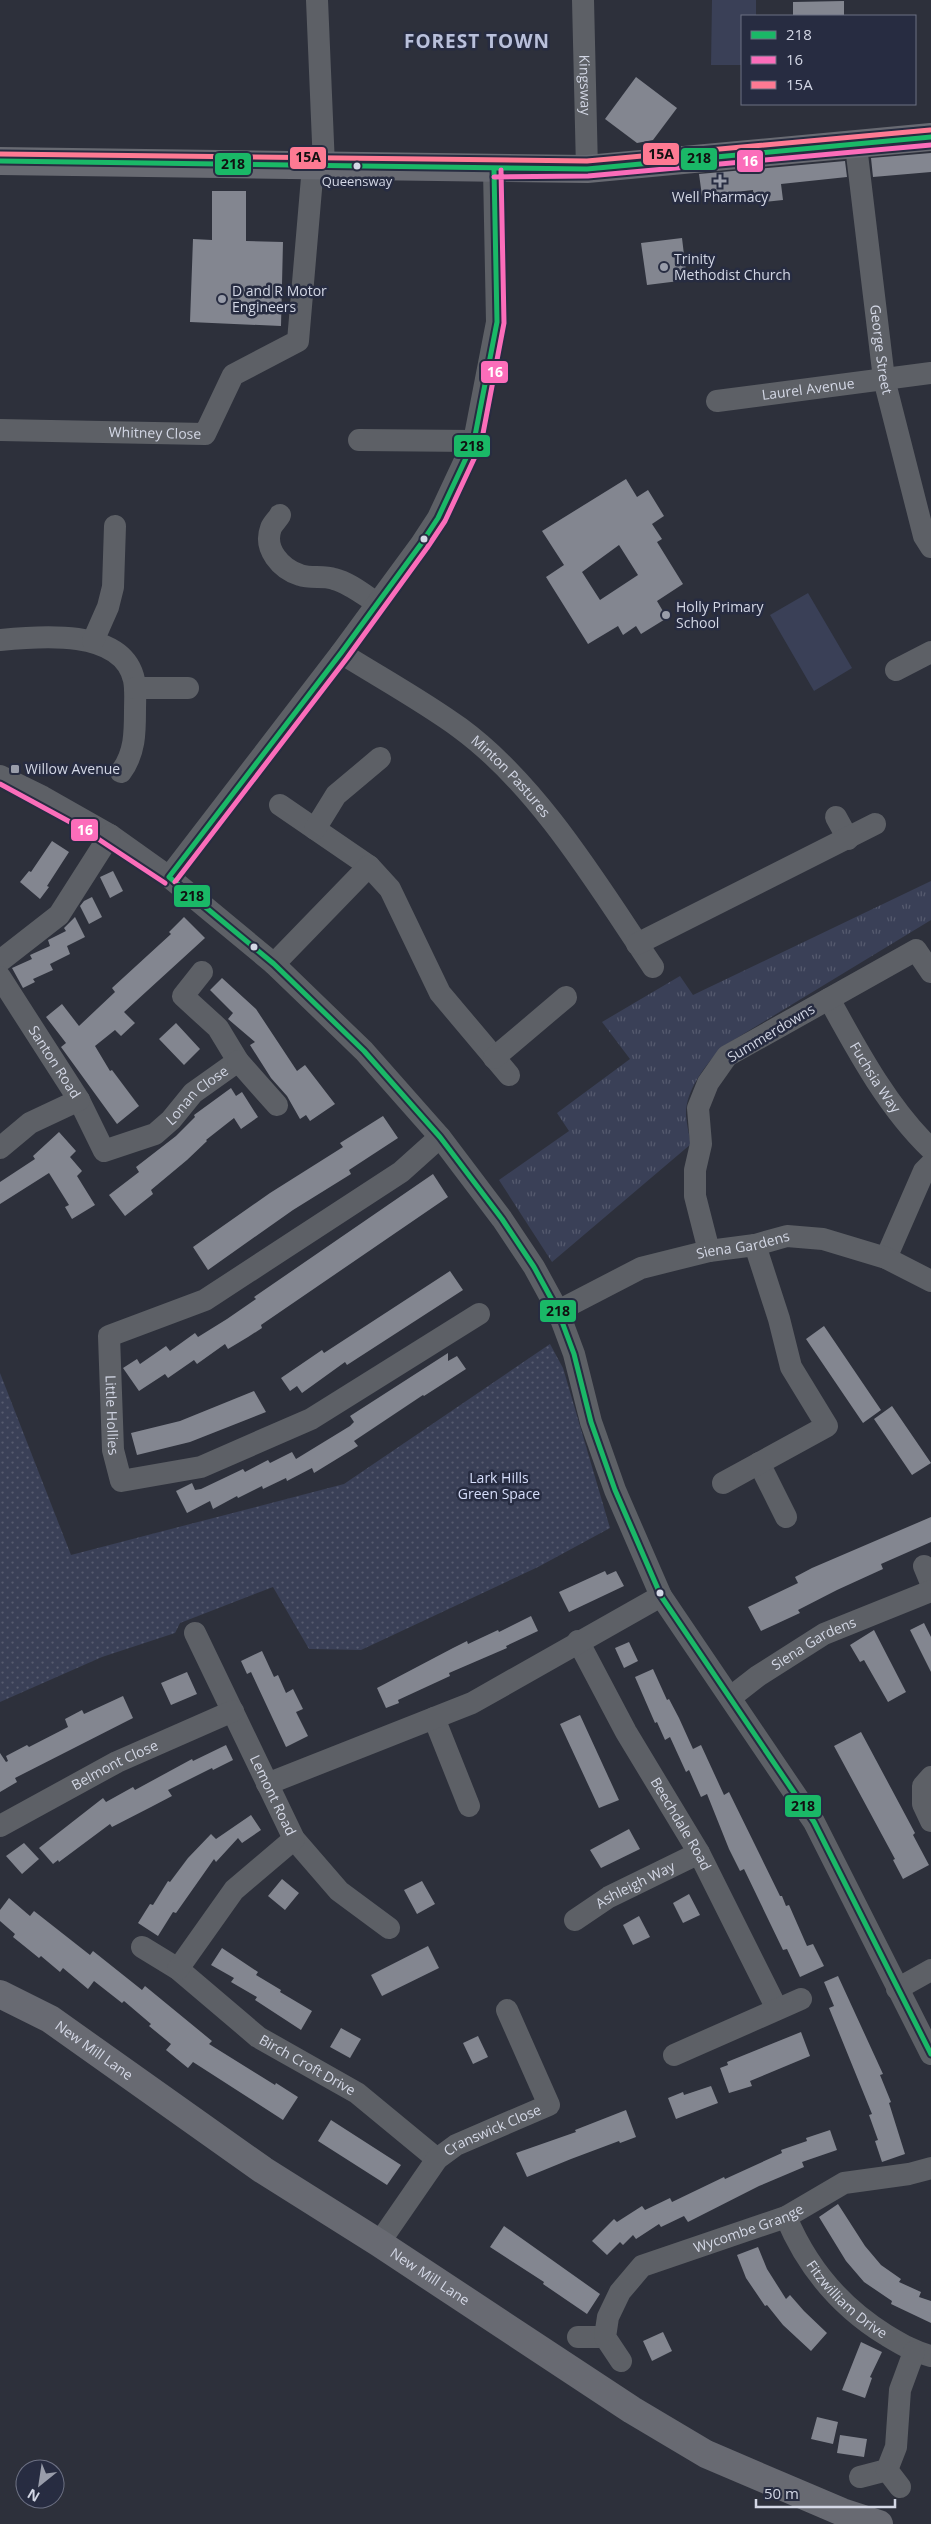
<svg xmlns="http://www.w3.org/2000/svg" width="931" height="2524" viewBox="0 0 931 2524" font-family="'Open Sans',sans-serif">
	<defs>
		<pattern id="grass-tufts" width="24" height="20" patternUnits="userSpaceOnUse" patternTransform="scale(1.25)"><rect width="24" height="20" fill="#3a4057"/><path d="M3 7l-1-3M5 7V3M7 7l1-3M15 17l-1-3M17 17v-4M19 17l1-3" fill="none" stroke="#565b6f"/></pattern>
		<pattern id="park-dots" width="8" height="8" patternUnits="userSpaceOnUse" patternTransform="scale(1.25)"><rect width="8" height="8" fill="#3a4057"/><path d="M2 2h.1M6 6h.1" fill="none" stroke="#565b6f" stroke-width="1.8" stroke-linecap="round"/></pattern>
	</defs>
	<rect width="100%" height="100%" fill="#2d303b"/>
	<path fill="url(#grass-tufts)" d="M931 881V920L722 1047C706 1065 685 1090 686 1116 687 1125 689 1135 691 1144L552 1262 499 1180 569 1131 557 1113 630 1059 602 1022 680 976 693 995Z"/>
	<path fill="url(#park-dots)" d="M550 1344 563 1368 610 1528 538 1567 361 1650 309 1649 273 1587 180 1623 175 1633 102 1657 0 1702V1373L71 1555 344 1484Z"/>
	<path fill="#3a4057" d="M712 0H756V16H742V65H711Z
		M808 593 852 668 814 691 770 615Z"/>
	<path fill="#838690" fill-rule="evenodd" d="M844 1V16H793V2Z
		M636 77 677 108 653 140 637 143 605 119Z
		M931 153V172L873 177 871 158Z
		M845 161 847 177 781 184 783 200 754 203 753 190 702 196 699 174Z
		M212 191H246V241L283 242 281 326 190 322 193 239 212 240Z
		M682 238 687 280 647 285 641 243Z
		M626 479 637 497 648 490 664 516 652 524 662 539 657 542 683 584 657 601 667 618 641 634 636 626 623 635 618 626 588 644 546 577 564 565 542 531ZM619 545 638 575 600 600 582 572Z
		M52 841 69 852 47 886 49 887 40 899 20 882 29 871 31 872Z
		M113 871 123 891 110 898 100 877Z
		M92 897 102 917 89 924 80 906 84 901Z
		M75 917 85 937 67 946 70 954 50 964 53 970 33 979 35 982 23 988 12 968 32 959 30 955 50 946 48 940 66 931 64 928Z
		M184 917 205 938 124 1012 135 1023 121 1036 115 1030 95 1046 110 1071 112 1070 139 1106 117 1124 61 1047 66 1043 46 1017 62 1004 79 1026 115 992 112 988 171 934 169 932Z
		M222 978 256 1009 297 1071 305 1065 335 1104 310 1121 306 1115 300 1119 287 1096 271 1078 250 1045 255 1042 228 1019 233 1013 210 990Z
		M176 1023 200 1049 184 1065 159 1039Z
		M231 1088 236 1096 242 1092 258 1117 241 1129 234 1118 206 1140 207 1141 187 1160 151 1190 153 1194 125 1216 109 1195 139 1172 136 1167 176 1136 195 1117 194 1115Z
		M383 1116 398 1138 349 1170 351 1174 293 1210 208 1270 193 1247 270 1193 343 1147 340 1143Z
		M59 1132 76 1151 70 1157 82 1171 77 1176 95 1205 72 1219 65 1207 69 1205 49 1173 0 1204V1182L35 1159 33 1156Z
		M433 1174 448 1197 261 1325 262 1328 248 1337 228 1349 225 1344 197 1364 194 1360 168 1378 165 1374 139 1391 123 1368 137 1359 140 1364 166 1346 170 1351 195 1333 198 1337 227 1319 256 1299 254 1297Z
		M450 1271 463 1290 347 1365 345 1362 302 1393 297 1386 290 1391 281 1378 322 1350 324 1353Z
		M824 1326 881 1410 863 1423 806 1339Z
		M448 1353V1361L457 1356 466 1369 424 1396 423 1395 354 1441 358 1446 345 1454 314 1473 312 1468 287 1481 286 1478 263 1489 262 1486 238 1498 237 1496 213 1509 210 1501 187 1513 176 1491 192 1483 195 1490 201 1489 243 1469 245 1472 268 1460 270 1463 292 1452 296 1459 350 1426 354 1422 350 1416Z
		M254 1391 266 1412 190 1442 137 1455 131 1433 180 1421Z
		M892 1406 931 1463 912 1475 874 1419Z
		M931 1517V1542L881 1564 883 1569 837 1590 798 1610 800 1613 761 1631 748 1607 798 1583 795 1577 812 1568Z
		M605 1571 607 1575 616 1571 624 1586 569 1612 559 1592Z
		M531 1616 538 1631 506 1646 507 1648 449 1673 450 1676 398 1700 399 1703 386 1708 377 1688 453 1648 467 1641 468 1644 498 1630 499 1632Z
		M924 1623 931 1637V1672L910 1630Z
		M874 1630 906 1692 888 1702 864 1660 860 1662 850 1645Z
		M629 1642 638 1661 624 1668 615 1648Z
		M262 1651 274 1677 278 1675 286 1693 293 1689 303 1709 296 1712 308 1736 286 1747 251 1672 247 1674 241 1661Z
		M653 1669 667 1700 669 1699 679 1718 693 1749 701 1745 724 1795 729 1792 780 1896H782L786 1906 789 1905 807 1946 813 1944 824 1966 800 1977 787 1949 783 1950 744 1869 740 1871 729 1849 707 1794 701 1797 689 1770 686 1772 670 1737 665 1740 657 1722 655 1723 635 1677Z
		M187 1672 197 1694 171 1705 161 1683Z
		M123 1696 133 1718 15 1778 17 1782 0 1792V1753L6 1762 8 1761 6 1756 27 1745 29 1747 68 1727 65 1719 82 1710 84 1714Z
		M580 1715 619 1800 599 1808 560 1724Z
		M861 1732 915 1833 913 1835 929 1865 903 1879 893 1860 895 1859 834 1746Z
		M226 1745 233 1760 213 1770 212 1768 168 1790 172 1796 151 1807 112 1827 110 1824 59 1862 58 1860 53 1864 39 1848 103 1798 106 1802 133 1787 135 1790 192 1759 193 1761Z
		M251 1815 261 1830 242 1843 238 1838 216 1862 214 1859 176 1913 173 1912 158 1936 138 1923 150 1904 153 1905 168 1881 170 1882 188 1858 211 1834 216 1839Z
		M629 1829 640 1849 601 1868 590 1850Z
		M24 1843 39 1859 22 1874 6 1856Z
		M282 1879 299 1893 285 1910 268 1896Z
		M422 1881 435 1904 417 1914 404 1890Z
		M689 1894 700 1915 683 1923 673 1903Z
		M9 1898 30 1916 34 1911 90 1955 93 1951 142 1990 145 1986 212 2041 209 2044 275 2085 276 2083 298 2097 283 2120 193 2062 188 2068 166 2050 171 2044 149 2026 151 2024 124 2001 122 2003 94 1981 88 1989 63 1968 60 1972 41 1956 39 1958 13 1937 15 1934 0 1921V1910Z
		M639 1916 650 1937 633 1945 623 1925Z
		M428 1946 439 1968 382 1996 371 1975Z
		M222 1948 258 1972 256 1975 281 1990 280 1992 312 2011 301 2030 255 2000 257 1997 231 1982 234 1978 211 1965Z
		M838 1976 883 2074 880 2075 891 2102 889 2103 905 2154 882 2162 875 2141 878 2140 869 2115 872 2114 829 2008 834 2006 824 1982Z
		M341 2028 361 2039 350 2058 330 2047Z
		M801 2032 810 2056 750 2081 752 2086 729 2093 720 2068 728 2065 727 2062Z
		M478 2036 488 2057 473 2064 463 2043Z
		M711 2086 718 2103 676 2119 668 2098 683 2092 684 2095Z
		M626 2110 636 2137 620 2143 619 2141 571 2159 527 2177 516 2153 576 2132 575 2130Z
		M331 2120 401 2165 387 2185 318 2141Z
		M830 2130 837 2150 802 2162 804 2167 759 2186 688 2222 684 2216 661 2227 659 2224 636 2239 633 2235 623 2245 620 2242 607 2255 592 2241 614 2219 617 2222 642 2206 645 2210 670 2198 672 2202 724 2177 725 2179 782 2153 781 2150 807 2141 806 2138Z
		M838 2204 865 2246 881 2265 901 2279 899 2282 921 2292 919 2297 931 2301V2323L891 2304 892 2301 864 2282 846 2261 819 2217Z
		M504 2226 600 2294 587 2314 543 2284 544 2282 490 2247Z
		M758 2247 767 2269 786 2299 790 2295 804 2311 827 2333 811 2351 783 2325 767 2305 765 2306 746 2278 737 2255Z
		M663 2332 672 2351 652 2361 643 2341Z
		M861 2342 882 2352 870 2377 872 2378 865 2398 842 2390Z
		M817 2417 838 2422 833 2444 811 2439Z
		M840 2435 867 2439 864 2457 837 2453Z"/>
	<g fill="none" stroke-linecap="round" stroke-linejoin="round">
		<g stroke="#5d6066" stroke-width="22">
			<path d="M317 0 324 166"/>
			<path id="s1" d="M583 0 587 169"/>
			<path id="s2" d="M856 146 884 379 924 536 931 547"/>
			<path id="s3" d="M717 401 931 373"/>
			<path id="s4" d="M0 430 205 434 233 375 298 341 313 166"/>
			<path d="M359 440 474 441"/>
			<path d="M280 515C278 519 273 523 271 528 263 549 281 569 300 575 311 579 323 575 334 579 350 583 364 595 378 604"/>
			<path d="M0 640C39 636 123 628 134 680 136 690 135 701 135 710 135 733 135 753 121 772"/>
			<path d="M93 641 108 607 113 587 115 526"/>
			<path id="s5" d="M341 653C381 678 423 701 460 728 539 786 599 887 653 967"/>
			<path d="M896 670 931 652"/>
			<path d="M135 688H188"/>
			<path d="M0 776 43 797 110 835 169 877 274 964 364 1051 440 1137 502 1219 534 1267 558 1311 574 1354 591 1422 615 1490 661 1596 814 1822 931 2054"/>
			<path d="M280 805 369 866"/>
			<path d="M836 817 848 839"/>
			<path d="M315 829 336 795 380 758"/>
			<path d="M169 877 341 653 421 544 438 518 474 441 497 322 494 170"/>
			<path d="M637 944 875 824"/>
			<path d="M0 961 59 915 110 835"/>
			<path d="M274 964 369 866 390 889 440 993 509 1075"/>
			<path id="s6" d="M0 977 79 1100 104 1151 155 1134 171 1120 193 1093 238 1061 218 1028 183 996 202 972"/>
			<path id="s7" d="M829 999C857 1050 888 1108 931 1149"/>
			<path d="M494 1058 566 997"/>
			<path d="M238 1061 277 1105"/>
			<path id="s8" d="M440 1137 401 1172 205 1300 109 1336 113 1450 121 1481 201 1467 311 1419 479 1314"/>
			<path d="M0 1148 30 1123 79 1100"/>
			<path d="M709 1251 695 1196V1170L701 1144 698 1108 708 1083 727 1056 916 950 931 972"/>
			<path d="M886 1258 924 1171 931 1164"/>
			<path id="s9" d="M558 1311 641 1268 709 1251 755 1245 787 1236 823 1239 886 1258 931 1281"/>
			<path d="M759 1463 786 1517"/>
			<path d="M723 1483 827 1426 791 1367 779 1319 755 1245"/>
			<path d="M924 1566 931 1583"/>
			<path id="s10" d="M195 1633 294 1839 339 1891 389 1928"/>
			<path id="s11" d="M578 1641 626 1732 699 1853 777 2009"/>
			<path id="s12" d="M731 1697 758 1676 824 1634 931 1591"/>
			<path d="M434 1718 469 1806"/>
			<path d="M931 1777 923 1786V1804L931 1821"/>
			<path d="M267 1784 472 1703 661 1596"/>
			<path id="s13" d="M0 1826 117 1762 233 1711"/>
			<path id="s14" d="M575 1920 609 1897 699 1853"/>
			<path id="s15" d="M142 1947 178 1969 258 2037 357 2093 437 2159"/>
			<path d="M178 1969 234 1890 294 1839"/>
			<path d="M897 1989 931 1970"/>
			<path d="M674 2055 801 1999"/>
			<path id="s16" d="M786 2217C807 2267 839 2306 886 2335 901 2344 914 2352 931 2356"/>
			<path id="s17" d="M379 2243 437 2159 456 2145 549 2105 507 2010"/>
			<path d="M578 2337H605"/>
			<path id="s18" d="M621 2361 605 2337 608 2317 620 2292 642 2266 786 2217 844 2183 909 2174 931 2168"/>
			<path d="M860 2477 887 2470"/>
			<path d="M900 2487 887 2470 896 2447 900 2390 914 2352"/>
		</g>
		<g stroke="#686a72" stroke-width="28">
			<path d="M0 161 587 169 931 137"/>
			<path id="s19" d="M0 1994 50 2019 263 2170 379 2243 632 2410 706 2454 842 2512 879 2524"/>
		</g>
		<g stroke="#272c41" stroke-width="9">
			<path id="bus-1" d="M0 161 587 169 931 137
				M494 170 497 322 474 441 438 518 421 544 341 653 169 877 274 964 364 1051 440 1137 502 1219 534 1267 558 1311 574 1354 591 1422 615 1490 661 1596 814 1822 931 2054"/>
		</g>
		<g stroke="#272c41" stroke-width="9">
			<path id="bus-2" d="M494 177 588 176 931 145
				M0 784 83 829 165 883
				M175 882 347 658 427 548 445 521 481 444 504 323 501 170"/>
		</g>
		<g stroke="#272c41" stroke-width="9">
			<path id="bus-3" d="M0 154 587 161 930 130"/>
		</g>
		<use href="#bus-1" stroke="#1ab867" stroke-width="5"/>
		<use href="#bus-2" stroke="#fb6dba" stroke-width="5"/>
		<use href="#bus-3" stroke="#fe7a93" stroke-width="5"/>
	</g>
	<g fill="#d3d7e5" stroke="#272c41" stroke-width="2">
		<circle cx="357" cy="166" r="4.5"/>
		<circle cx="424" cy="539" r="4.5"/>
		<circle cx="254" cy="947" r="4.5"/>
		<circle cx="660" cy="1593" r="4.5"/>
	</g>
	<g fill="#999daa" stroke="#272c41" stroke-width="2">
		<path d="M717.5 173.5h5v5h5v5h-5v5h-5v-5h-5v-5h5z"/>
		<circle cx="664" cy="267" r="5"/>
		<circle cx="222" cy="299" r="5"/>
		<circle cx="666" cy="615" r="5"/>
		<rect x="10" y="764" width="10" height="10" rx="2.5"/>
	</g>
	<g text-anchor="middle" stroke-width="5" stroke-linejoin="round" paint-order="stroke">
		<g font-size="13" fill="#d3d7e5" stroke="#272c41">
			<text x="357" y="186">Queensway</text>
		</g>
		<g font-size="14" fill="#d3d7e5" stroke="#272c41">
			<text dy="5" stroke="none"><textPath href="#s1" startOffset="85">Kingsway</textPath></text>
			<text dy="5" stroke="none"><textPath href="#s2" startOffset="205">George Street</textPath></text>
			<text dy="5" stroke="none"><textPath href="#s3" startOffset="92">Laurel Avenue</textPath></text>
			<text dy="5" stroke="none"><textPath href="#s4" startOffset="155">Whitney Close</textPath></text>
			<text dy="5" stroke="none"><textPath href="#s5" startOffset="211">Minton Pastures</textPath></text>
			<text transform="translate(771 1033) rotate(-31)" y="5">Summerdowns</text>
			<text dy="5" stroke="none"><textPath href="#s6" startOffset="101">Santon Road</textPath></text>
			<text dy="5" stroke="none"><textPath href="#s7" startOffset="91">Fuchsia Way</textPath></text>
			<text dy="5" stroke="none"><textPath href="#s6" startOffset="314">Lonan Close</textPath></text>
			<text dy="5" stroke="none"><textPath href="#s9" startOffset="198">Siena Gardens</textPath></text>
			<text dy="5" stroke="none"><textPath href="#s8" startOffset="468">Little Hollies</textPath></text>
			<text dy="5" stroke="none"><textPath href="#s12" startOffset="99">Siena Gardens</textPath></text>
			<text dy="5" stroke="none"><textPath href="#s13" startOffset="130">Belmont Close</textPath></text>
			<text dy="5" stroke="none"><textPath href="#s10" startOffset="180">Lemont Road</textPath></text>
			<text dy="5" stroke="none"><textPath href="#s11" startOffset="210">Beechdale Road</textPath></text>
			<text dy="5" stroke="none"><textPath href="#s14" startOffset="70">Ashleigh Way</textPath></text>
			<text dy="5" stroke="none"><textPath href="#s19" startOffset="110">New Mill Lane</textPath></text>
			<text dy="5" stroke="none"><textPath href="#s15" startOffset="204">Birch Croft Drive</textPath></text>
			<text dy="5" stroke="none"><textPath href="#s17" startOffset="165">Cranswick Close</textPath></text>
			<text dy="5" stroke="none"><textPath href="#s18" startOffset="224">Wycombe Grange</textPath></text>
			<text dy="5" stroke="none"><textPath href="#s19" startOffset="515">New Mill Lane</textPath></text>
			<text dy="5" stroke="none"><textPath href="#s16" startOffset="104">Fitzwilliam Drive</textPath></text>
		</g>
		<g font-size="14" fill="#d3d7e5" stroke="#272c41" text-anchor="start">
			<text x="720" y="202" text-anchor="middle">Well Pharmacy</text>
			<text x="674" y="264">Trinity<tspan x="674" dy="16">Methodist Church</tspan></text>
			<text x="232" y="296">D and R Motor<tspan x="232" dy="16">Engineers</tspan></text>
			<text x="676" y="612">Holly Primary<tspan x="676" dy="16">School</tspan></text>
			<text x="25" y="774">Willow Avenue</text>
		</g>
		<g font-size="14" fill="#d7dffc" stroke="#272c41">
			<text x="499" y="1483">Lark Hills<tspan x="499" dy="16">Green Space</tspan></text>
		</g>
		<g font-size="19" font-weight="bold" letter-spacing="1" fill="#b9c0db" stroke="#272c41">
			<text x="477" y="48">FOREST TOWN</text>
		</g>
	</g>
	<g stroke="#272c41" stroke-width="2">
		<rect x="642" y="142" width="38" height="24" rx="5" fill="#fe7a93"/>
		<rect x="289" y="146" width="38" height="24" rx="5" fill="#fe7a93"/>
		<rect x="680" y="147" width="38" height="24" rx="5" fill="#1ab867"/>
		<rect x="736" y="149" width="28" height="24" rx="5" fill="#fb6dba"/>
		<rect x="214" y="152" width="38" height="24" rx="5" fill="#1ab867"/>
		<rect x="480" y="360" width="29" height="24" rx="5" fill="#fb6dba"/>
		<rect x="453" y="434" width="38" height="24" rx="5" fill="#1ab867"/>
		<rect x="70" y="818" width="29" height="24" rx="5" fill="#fb6dba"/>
		<rect x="173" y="884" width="38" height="24" rx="5" fill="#1ab867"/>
		<rect x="539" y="1299" width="38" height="24" rx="5" fill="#1ab867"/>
		<rect x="784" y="1794" width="38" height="24" rx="5" fill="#1ab867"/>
	</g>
	<g font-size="14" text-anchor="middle" font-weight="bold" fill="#fff">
		<text x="750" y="166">16</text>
		<text x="495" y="377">16</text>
		<text x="85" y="835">16</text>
	</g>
	<g font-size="14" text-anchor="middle" font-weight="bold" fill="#111">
		<text x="661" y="159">15A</text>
		<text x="308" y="162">15A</text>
		<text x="699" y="163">218</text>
		<text x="233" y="169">218</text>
		<text x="472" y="451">218</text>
		<text x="192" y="901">218</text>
		<text x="558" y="1316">218</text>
		<text x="803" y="1811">218</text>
	</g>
	<rect x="741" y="15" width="175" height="90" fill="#272c41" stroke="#6c7083"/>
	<rect x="751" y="31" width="25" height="8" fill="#1ab867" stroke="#6c7083"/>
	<text x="786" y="40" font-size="15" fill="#d3d7e5">218</text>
	<rect x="751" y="56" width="25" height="8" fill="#fb6dba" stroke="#6c7083"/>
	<text x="786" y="65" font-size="15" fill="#d3d7e5">16</text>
	<rect x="751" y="81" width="25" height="8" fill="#fe7a93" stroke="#6c7083"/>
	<text x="786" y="90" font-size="15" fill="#d3d7e5">15A</text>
	<g transform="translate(40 2484) rotate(210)"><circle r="24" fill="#272c41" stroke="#6c7083"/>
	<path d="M0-4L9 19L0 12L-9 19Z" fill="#999daa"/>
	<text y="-8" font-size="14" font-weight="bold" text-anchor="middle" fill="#d3d7e5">N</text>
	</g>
	<path d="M756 2499v8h139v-8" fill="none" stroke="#d3d7e5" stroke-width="2.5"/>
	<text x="764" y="2499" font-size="15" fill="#d3d7e5" stroke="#272c41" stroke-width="4" paint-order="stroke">50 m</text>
</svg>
